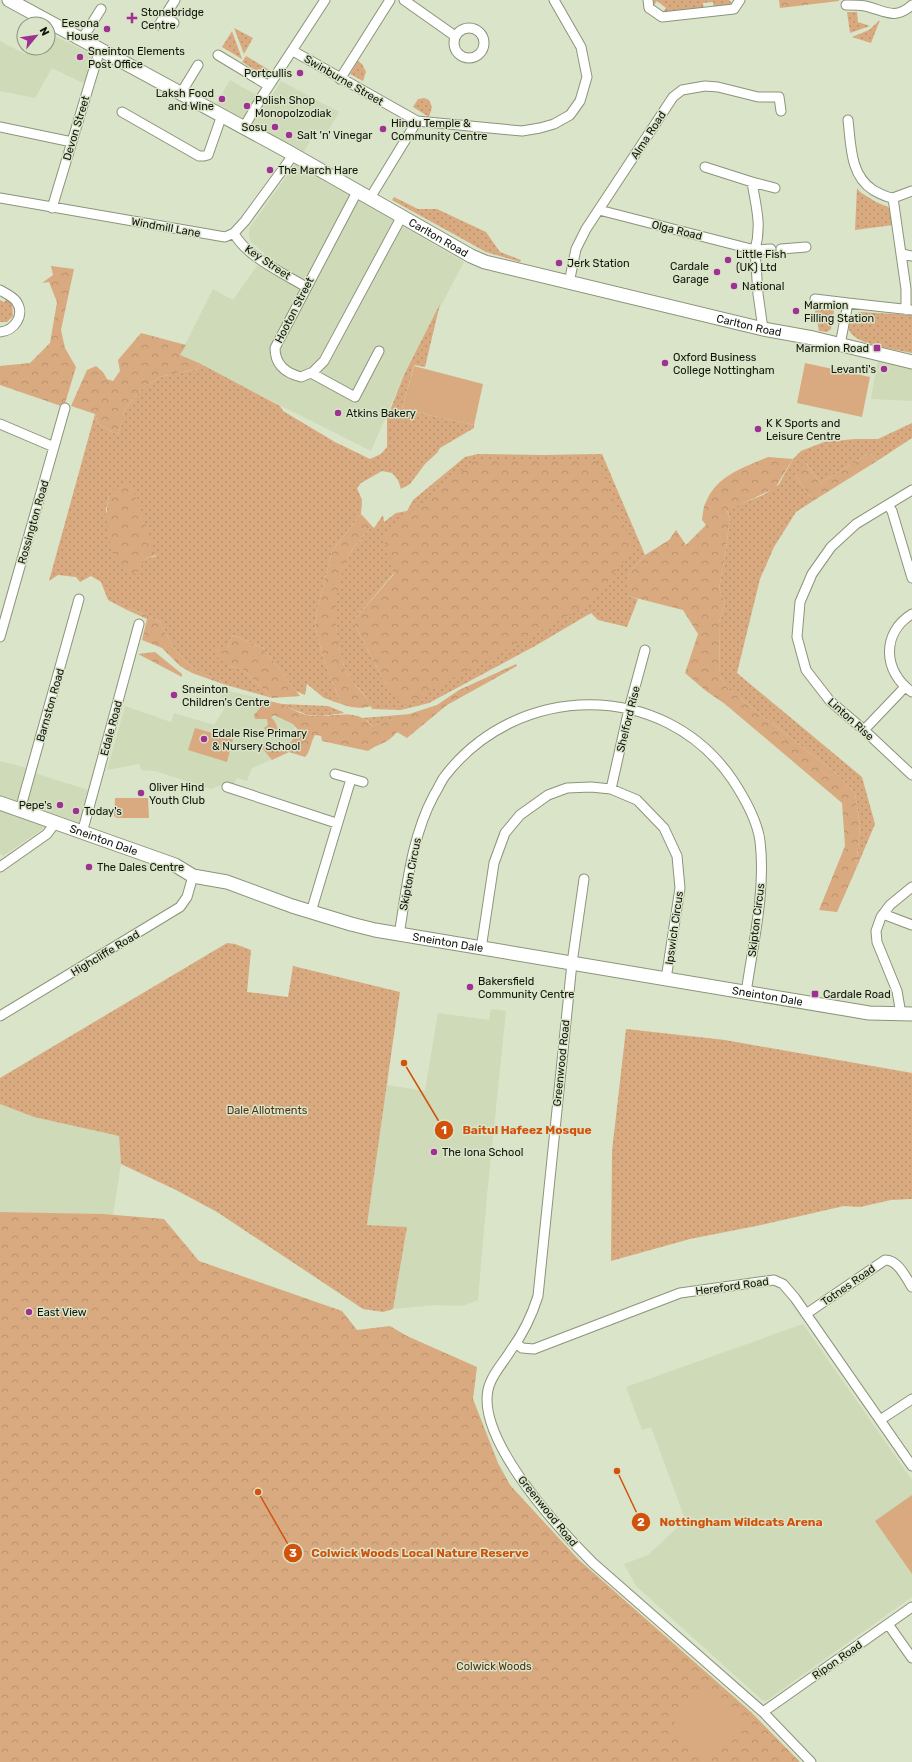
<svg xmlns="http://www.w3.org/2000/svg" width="912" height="1762" viewBox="0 0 912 1762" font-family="Rubik,sans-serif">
	<defs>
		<pattern id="grass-dots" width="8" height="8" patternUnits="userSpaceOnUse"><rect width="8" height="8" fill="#d9aa80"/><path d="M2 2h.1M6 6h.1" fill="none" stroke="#b9916d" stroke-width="1.8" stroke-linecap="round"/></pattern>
		<pattern id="forest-crowns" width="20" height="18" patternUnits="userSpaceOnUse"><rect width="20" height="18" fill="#d9aa80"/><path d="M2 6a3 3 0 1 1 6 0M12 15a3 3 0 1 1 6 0" fill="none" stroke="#b9916d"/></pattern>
	</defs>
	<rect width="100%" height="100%" fill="#dae4c9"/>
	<path fill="#cfdab8" d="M48 33 95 56 85 84 52 68 35 98 0 91V41L25 54 29 48H48Z
		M230 80 268 102 281 81 339 112 326 135 316 130 304 152 216 104Z
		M295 164 464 262 404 375 371 451 180 355 213 289 233 300 265 254 251 242 249 235 250 227Z
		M878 359 912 368V401L871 399Z
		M222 689 280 704 300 705 289 752 252 768 247 781 237 778 234 784 228 783 211 789 155 771 141 770 139 764 107 770 125 706 171 722 174 713 214 725 224 709 219 705Z
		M0 761 23 767 41 775 88 790 78 825 56 820 3 856 0 853Z
		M491 1009 506 1011 487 1195 478 1300 462 1306 436 1305 393 1309 407 1227 367 1225 387 1085 425 1091 438 1013 489 1020Z
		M0 1104 34 1117 119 1136 121 1164 113 1215 0 1212Z
		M803 1324 912 1480V1597L766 1701 762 1700 636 1586 624 1564 648 1555 681 1524 684 1518 681 1508 651 1427 642 1430 626 1387Z"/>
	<path fill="url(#grass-dots)" fill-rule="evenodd" d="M650 0H729L734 5 714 9 713 2 703 3 704 10 661 15 666 8 657 1 652 8Z
		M847 12H857L858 22 870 26 850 33Z
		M880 20 871 43 852 37 869 30Z
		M234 28 253 38 244 54Z
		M232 31 242 59 222 47Z
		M246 56 271 71 267 77 242 62Z
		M358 61 362 64 366 72 363 81 350 74Z
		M424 98 429 100 432 107 429 117 413 107 418 99Z
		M857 188 860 192 876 202 888 207 891 211 893 225 855 230Z
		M394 197 418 209H437L486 232 500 252 521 260 520 262 486 252 392 200Z
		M8 298 12 304 13 316 7 322H0V300L4 302Z
		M440 304 425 367 414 365 402 409 474 425V428L440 448 437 453 425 464 410 484 401 489 398 480 392 473 382 471 361 483 357 488 362 500 361 514 332 551 318 606 315 626 323 657 341 704 324 698 307 684 305 695 296 691 263 648 233 635 228 648 229 666 242 669 272 698 223 684 221 681 203 674 187 663 173 647 160 622 133 609 127 610 108 600 101 582 91 576 80 582 76 577 58 575 49 581 95 414 98 424 118 435 125 409 142 389 160 377 198 369 199 363 280 406 283 411 335 442 370 459 381 454 387 447V418L404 375ZM109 496 156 556 145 559 136 573 111 546 106 509Z
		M814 306 834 310 831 329 827 332 819 331Z
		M859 312 912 315V353C895 349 822 342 859 312Z
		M912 423V438L877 461 871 454 865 456 820 483 806 463 795 475 813 501 796 512 774 547 760 579 737 673 862 777 875 824 856 869 860 826 855 793 836 773 729 690 720 676 719 622 725 603 719 588 725 556 730 518 727 510 765 494 779 484 793 459 801 451 824 442 855 439H878Z
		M478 454 544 455 602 454 645 555 629 573 628 596 638 599 627 627 598 620 591 613 535 646 429 703 401 710 372 709C368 694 352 685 346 671 332 637 331 581 352 550 358 541 365 534 372 526L374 528 383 515 384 522 396 513 407 511 413 500 465 457ZM394 573 386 685 353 621Z
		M280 704 328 706 343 712 344 713 321 716 308 715Z
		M411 714 372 726 368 721 362 718Z
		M227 943 235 944 251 950 247 992 288 997 293 966 400 992 367 1225 407 1227 393 1309 383 1312 363 1309 217 1212 176 1190 121 1164 119 1136 34 1117 0 1104V1078Z
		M626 1029 725 1040 912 1073V1199L891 1200 860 1207 844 1206 756 1226 690 1239 611 1261 612 1151Z"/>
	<path fill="url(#forest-crowns)" d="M779 0H839V1L780 8Z
		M51 266 74 269 61 330 65 348 76 367 64 407 0 385V366L30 363 50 343 57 302 49 282 42 283 53 275Z
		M141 333 186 345 180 355 199 363 198 369 160 377 142 389 125 409 118 435 98 424 95 414 71 406 87 370 96 366 103 372 107 379 113 381 120 371 118 360Z
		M871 454 877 461 813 501 795 475 805 462 820 483 865 456Z
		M768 457 793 459 775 488 727 511 730 518 725 556 719 588 725 603 719 622 720 676 729 690 836 773 855 793 860 826 856 869 837 912 819 910 845 846 842 803 725 704 706 691 685 673 698 634 683 610 628 596 627 594 629 573 645 555 669 540 676 530 686 545 706 525 702 520C703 514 703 507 706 502 716 476 744 467 768 457Z
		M476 459H596L634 548 591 603 405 705 386 685 353 621 394 574 383 535Z
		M124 484 131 485 156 555 145 559 136 574C128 572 120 569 116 561 109 550 103 506 110 495 113 489 118 487 124 484Z
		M361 514 372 526C365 534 358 541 352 550 332 581 332 637 346 671 352 684 365 694 372 706 361 709 351 708 341 704L323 657 315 626 318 606 332 551Z
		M133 609 160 622 173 647 187 663 203 674 221 681 223 684 192 673 180 666 162 648 142 640 147 619 127 610Z
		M233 635 263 648 300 696 272 698 242 669 229 666 218 658 216 647 228 648Z
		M155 652 182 674V677L138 654Z
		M516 664 517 666 447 705 407 738 397 732C386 745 381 742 368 751L322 741 321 736 315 735C310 743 311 751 305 757L289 752 272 760 263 749 264 746 280 748 291 742 298 730 293 724 274 715 271 717C277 724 279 727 276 736 270 737 267 733 264 728L268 725 267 719H255L254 715 260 708V699C267 701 275 702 282 704 290 708 298 713 307 715 328 720 356 705 372 726L437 705 459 690Z
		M0 1212 103 1214 164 1219 199 1261 342 1311 357 1330 390 1326 407 1336 477 1367 473 1399 498 1463 510 1485 578 1559 751 1712 800 1762H0Z"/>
	<path fill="#d9aa80" d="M805 363 870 377 862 417 797 403Z
		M414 366 483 384 474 425 402 409Z
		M195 728 233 739 227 762 188 750Z
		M115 798H148L149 818H117L114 816Z
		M912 1495V1574L875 1521Z
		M703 1689 743 1723 710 1761 671 1727Z"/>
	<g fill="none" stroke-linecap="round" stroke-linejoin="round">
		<g stroke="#8b947a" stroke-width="11">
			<path id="street" d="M404 0 455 36
				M648 0 649 8 662 17 734 9 740 0
				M846 5C852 5 859 5 865 6 884 10 894 21 912 5
				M164 16 174 23
				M159 25 175 0
				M454 43a15 15 0 1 1 30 0a15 15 0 1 1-30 0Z
				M82 39 101 9
				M293 51 417 121 522 131 540 128 554 124 570 115 580 101 587 77 581 47 554 0
				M218 55 269 86
				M340 79 390 0
				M181 93 198 65
				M122 112 199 156H204L208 155 222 115
				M848 120C851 145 850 175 873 190 880 194 885 197 893 198
				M0 127 72 142
				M244 127 261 98 325 0
				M705 167 752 182 775 188
				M752 182C756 207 762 225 755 250L771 249
				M358 190 275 348C275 364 285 373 301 377L313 372 324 361 402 216
				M0 198 225 237 234 233 245 221 294 154
				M370 198 417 121
				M893 198 906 289V310
				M893 198 912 191
				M52 208 100 49
				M599 210 755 250 758 294 763 329
				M234 233C245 256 285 274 306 287
				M781 249 806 247
				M902 254 912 256
				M569 283 576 249 586 229 673 97 682 90 705 86 718 87 758 97H779L781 111
				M0 290C5 293 12 296 16 301 26 315 14 331 0 332
				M815 299 848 303
				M840 345 848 303 912 310
				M311 373 355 397 379 351
				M0 424 54 447
				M912 490 856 524 831 547 812 574 800 602 797 637 806 670 830 701 864 730 912 775
				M888 505 892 511 912 578
				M912 614C881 633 883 672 912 692
				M0 637 65 408
				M864 730 905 687
				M335 774 363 782
				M227 787 336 823
				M611 789 629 709 645 650
				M20 810 79 599
				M82 833 139 624
				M0 867 47 834 55 823
				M584 879 572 963 538 1296C532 1315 523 1334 511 1350 505 1360 496 1370 491 1381 467 1431 560 1530 593 1563L763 1712 811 1762
				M311 912 351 779
				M883 914 912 925
				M399 935C407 887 411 838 434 795 438 789 441 781 445 776 517 682 663 679 732 779 744 797 757 819 760 841 766 890 753 944 746 993
				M481 949 494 863 505 833 520 815 548 795 567 788 591 787 611 789 637 800 664 828 677 856 680 888 666 979
				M901 1014 897 991 877 942 876 931 881 917 890 905 912 887
				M0 1016 180 907 187 897 193 876
				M806 1314 885 1260C898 1260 905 1276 912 1287
				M516 1343 522 1348 534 1349 680 1293 774 1280 783 1284 795 1298 912 1466
				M880 1420 912 1399
				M888 1624 912 1658
				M763 1712 912 1607"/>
		</g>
		<g stroke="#8b947a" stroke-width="15">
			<g id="secondary">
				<path id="s1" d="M9 0 287 151 471 256 485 262 763 329 813 338 912 362"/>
				<path id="s2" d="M0 803 175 865 193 876 227 882 292 906 351 924 375 930 869 1013 912 1014"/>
			</g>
		</g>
		<use href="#street" stroke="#fff" stroke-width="9"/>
		<use href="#secondary" stroke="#fff" stroke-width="13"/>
	</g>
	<g fill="#9e3192" stroke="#dae4c9" stroke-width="1.5">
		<path d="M130 12h4v4h4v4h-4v4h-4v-4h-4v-4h4z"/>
		<circle cx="107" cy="29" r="4"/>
		<circle cx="80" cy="57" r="4"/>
		<circle cx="300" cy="73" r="4"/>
		<circle cx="222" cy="99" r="4"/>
		<circle cx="247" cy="106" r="4"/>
		<circle cx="275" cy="127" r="4"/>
		<circle cx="383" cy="129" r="4"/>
		<circle cx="289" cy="135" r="4"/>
		<circle cx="270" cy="170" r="4"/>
		<circle cx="728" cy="260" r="4"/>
		<circle cx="559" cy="263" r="4"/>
		<circle cx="717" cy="272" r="4"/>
		<circle cx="734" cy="286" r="4"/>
		<circle cx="796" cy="311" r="4"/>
		<rect x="873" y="344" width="8" height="8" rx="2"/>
		<circle cx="665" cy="363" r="4"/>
		<circle cx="884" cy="369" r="4"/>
		<circle cx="338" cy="413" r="4"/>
		<circle cx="758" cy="429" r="4"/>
		<circle cx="174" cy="695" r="4"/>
		<circle cx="204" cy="739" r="4"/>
		<circle cx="141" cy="793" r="4"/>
		<circle cx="60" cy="805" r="4"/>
		<circle cx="76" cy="811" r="4"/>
		<circle cx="89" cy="867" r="4"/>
		<circle cx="470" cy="987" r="4"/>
		<rect x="811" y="990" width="8" height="8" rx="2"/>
		<circle cx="434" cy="1152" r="4"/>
		<circle cx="29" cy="1312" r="4"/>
	</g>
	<g text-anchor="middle" stroke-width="3" stroke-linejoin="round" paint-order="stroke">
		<g font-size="11" fill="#11140b" stroke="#dae4c9" text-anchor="start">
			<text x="141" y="16">Stonebridge<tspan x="141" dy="13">Centre</tspan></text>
			<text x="99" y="27" text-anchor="end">Eesona<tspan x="99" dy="13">House</tspan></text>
			<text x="88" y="55">Sneinton Elements<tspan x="88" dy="13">Post Office</tspan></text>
			<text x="292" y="77" text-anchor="end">Portcullis</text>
			<text x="214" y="97" text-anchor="end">Laksh Food<tspan x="214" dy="13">and Wine</tspan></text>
			<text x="255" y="104">Polish Shop<tspan x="255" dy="13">Monopolzodiak</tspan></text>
			<text x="391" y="127">Hindu Temple &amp;<tspan x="391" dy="13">Community Centre</tspan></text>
			<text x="267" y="131" text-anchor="end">Sosu</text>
			<text x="297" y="139">Salt 'n' Vinegar</text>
			<text x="278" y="174">The March Hare</text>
			<text x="736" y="258">Little Fish<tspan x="736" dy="13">(UK) Ltd</tspan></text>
			<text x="567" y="267">Jerk Station</text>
			<text x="709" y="270" text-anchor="end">Cardale<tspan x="709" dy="13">Garage</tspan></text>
			<text x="742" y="290">National</text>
			<text x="804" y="309">Marmion<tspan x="804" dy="13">Filling Station</tspan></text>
			<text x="869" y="352" text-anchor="end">Marmion Road</text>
			<text x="673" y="361">Oxford Business<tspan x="673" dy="13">College Nottingham</tspan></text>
			<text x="876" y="373" text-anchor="end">Levanti's</text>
			<text x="346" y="417">Atkins Bakery</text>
			<text x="766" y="427">K K Sports and<tspan x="766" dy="13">Leisure Centre</tspan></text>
			<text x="182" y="693">Sneinton<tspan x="182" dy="13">Children's Centre</tspan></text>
			<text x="212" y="737">Edale Rise Primary<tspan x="212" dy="13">&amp; Nursery School</tspan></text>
			<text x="149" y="791">Oliver Hind<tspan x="149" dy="13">Youth Club</tspan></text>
			<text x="52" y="809" text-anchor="end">Pepe's</text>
			<text x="84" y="815">Today's</text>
			<text x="97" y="871">The Dales Centre</text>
			<text x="478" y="985">Bakersfield<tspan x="478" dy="13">Community Centre</tspan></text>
			<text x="823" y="998">Cardale Road</text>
			<text x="442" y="1156">The Iona School</text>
			<text x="37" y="1316">East View</text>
		</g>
		<g font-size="11" fill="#11140b" stroke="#dae4c9">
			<text transform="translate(344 80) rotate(30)" y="4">Swinburne Street</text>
			<text transform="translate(76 128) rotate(-73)" y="4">Devon Street</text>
			<text transform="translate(648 135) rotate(-57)" y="4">Alma Road</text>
			<text transform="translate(166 227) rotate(10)" y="4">Windmill Lane</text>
			<text transform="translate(677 230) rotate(14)" y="4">Olga Road</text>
			<text dy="4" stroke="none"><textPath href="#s1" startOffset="491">Carlton Road</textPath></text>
			<text transform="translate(268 262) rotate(34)" y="4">Key Street</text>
			<text transform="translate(294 310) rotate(-63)" y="4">Hooton Street</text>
			<text dy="4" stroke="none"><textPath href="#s1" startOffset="815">Carlton Road</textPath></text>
			<text transform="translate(33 522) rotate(-74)" y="4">Rossington Road</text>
			<text transform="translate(50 705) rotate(-74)" y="4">Barnston Road</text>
			<text transform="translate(628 719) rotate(-76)" y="4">Shelford Rise</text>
			<text transform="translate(851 719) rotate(42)" y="4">Linton Rise</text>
			<text transform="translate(111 728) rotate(-75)" y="4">Edale Road</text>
			<text dy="4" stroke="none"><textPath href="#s2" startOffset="110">Sneinton Dale</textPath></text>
			<text transform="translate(410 874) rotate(-79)" y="4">Skipton Circus</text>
			<text transform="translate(756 920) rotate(-83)" y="4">Skipton Circus</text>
			<text transform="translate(674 928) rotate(-82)" y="4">Ipswich Circus</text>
			<text dy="4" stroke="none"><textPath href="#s2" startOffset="471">Sneinton Dale</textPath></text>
			<text transform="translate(105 953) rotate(-31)" y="4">Highcliffe Road</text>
			<text dy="4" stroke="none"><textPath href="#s2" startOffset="795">Sneinton Dale</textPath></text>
			<text transform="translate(561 1063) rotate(-84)" y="4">Greenwood Road</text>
			<text transform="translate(848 1285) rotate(-35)" y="4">Totnes Road</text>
			<text transform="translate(732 1286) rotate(-8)" y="4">Hereford Road</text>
			<text transform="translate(548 1511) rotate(51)" y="4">Greenwood Road</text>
			<text transform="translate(837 1660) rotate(-35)" y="4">Ripon Road</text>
		</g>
		<g font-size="11" fill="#4e3114" stroke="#dae4c9">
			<text x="267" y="1114">Dale Allotments</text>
			<text x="494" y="1670">Colwick Woods</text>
		</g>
	</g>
	<path fill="none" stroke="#d2520c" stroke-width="1.5" d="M404 1063L444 1130M617 1471L641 1522M258 1492L293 1553"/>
	<g fill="#d2520c" stroke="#dae4c9" stroke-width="1.5">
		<circle cx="404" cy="1063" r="4"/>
		<circle cx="617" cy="1471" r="4"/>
		<circle cx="258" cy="1492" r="4"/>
		<circle cx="444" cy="1130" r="10"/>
		<circle cx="641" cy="1522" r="10"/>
		<circle cx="293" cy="1553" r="10"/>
	</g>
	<g font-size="12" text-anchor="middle" font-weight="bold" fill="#fff">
		<text x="444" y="1134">1</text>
		<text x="641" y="1526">2</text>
		<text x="293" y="1557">3</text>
	</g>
	<g font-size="12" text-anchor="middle" font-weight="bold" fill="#d2520c" stroke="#dae4c9" stroke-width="3" stroke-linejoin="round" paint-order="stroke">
		<text x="527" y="1134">Baitul Hafeez Mosque</text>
		<text x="741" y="1526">Nottingham Wildcats Arena</text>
		<text x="420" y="1557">Colwick Woods Local Nature Reserve</text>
	</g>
	<g transform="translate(36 36) rotate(61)"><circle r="19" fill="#dae4c9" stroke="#8a917d"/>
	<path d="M0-3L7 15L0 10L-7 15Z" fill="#9e3192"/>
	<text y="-6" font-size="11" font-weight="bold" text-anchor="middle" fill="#11140b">N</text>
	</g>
</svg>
